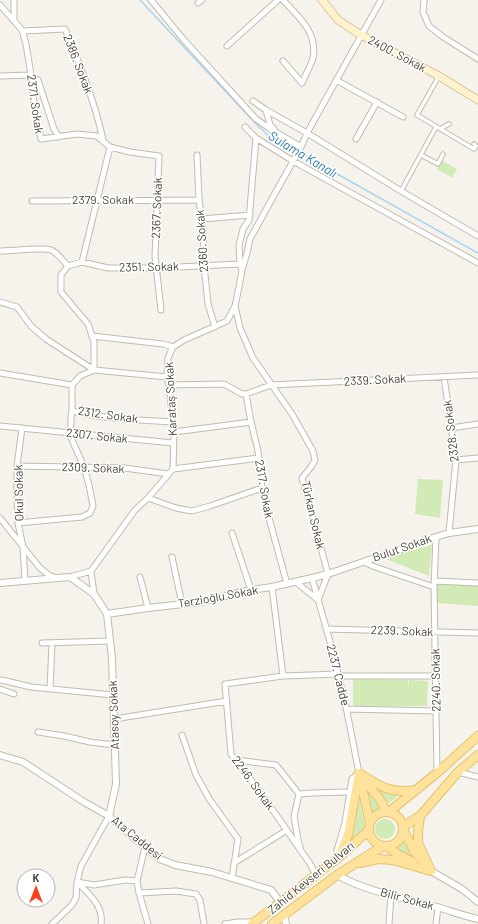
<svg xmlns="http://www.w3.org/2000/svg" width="478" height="924" viewBox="0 0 478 924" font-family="Barlow,sans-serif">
	<rect width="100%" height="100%" fill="#f6f3ec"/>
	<path fill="#d2eab5" d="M441 160 457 169 452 178 437 169Z
		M418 479 443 480 440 518 415 514Z
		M432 545 429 576 383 558Z
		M435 581 478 583V606L435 603Z
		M353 679 408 680V688L409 680 428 681 427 706H353Z
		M367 791H368L380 809 372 814Z
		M380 791 390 794 399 795 388 804Z
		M358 794 364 821V828L349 843Z
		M375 829a10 10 0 1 1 20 0a10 10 0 1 1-20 0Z
		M402 841 413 855V858H411L395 848Z"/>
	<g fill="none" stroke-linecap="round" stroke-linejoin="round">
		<path stroke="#a9d4f2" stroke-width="1.5" d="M140 0 259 127 269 136 297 151
			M300 153 478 253"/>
		<g stroke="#c2bbae" stroke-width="5.5">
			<path id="pedestrian" d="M439 76 417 115 474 149 476 146 474 144
				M440 129 449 124
				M421 155 438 164 443 154
				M401 191 436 127"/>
		</g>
		<g stroke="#c2bbae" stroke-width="7">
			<path id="minor" d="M14 0V21
				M151 0 184 40 256 119 269 128 301 147
				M424 0 423 12 429 26 443 37 478 59
				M198 3 202 0
				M0 5 22 30 26 44 31 75 35 113 41 139 77 134 97 136 110 147 82 262
				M23 31 65 29C80 65 95 102 103 140
				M227 46 278 0
				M283 61 302 83C305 75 311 66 313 58 318 33 299 17 283 0
				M0 76 31 75 38 80 54 129 59 137
				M336 80 403 117
				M253 101 266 110 307 133 401 191 478 236
				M266 110 270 125 274 129
				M245 127 256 138 293 161 478 263
				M356 139 377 102
				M110 147 130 152 159 156 155 256 161 310
				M197 155 199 200 203 227 204 265 208 304 215 327
				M32 201 199 200
				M202 219 250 215
				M0 251C10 251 44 247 51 250 58 253 63 261 68 266
				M242 270 247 253 250 239 273 197 301 147 307 133 381 0
				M0 302 17 307 31 326 46 339 94 370
				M235 306 240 328 253 358 292 414 313 451 315 460 311 467 302 478 328 574 318 600 296 582
				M92 336 163 344 173 347
				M94 370V342L88 324 61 292V275L68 266 82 262 108 268H157L240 264
				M0 373 72 385
				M167 377 94 370 80 376 72 385V411C105 419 139 420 173 422
				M444 377 456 460 449 533
				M169 385 224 384 242 394H246L271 385 478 375
				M246 394 251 422 258 451 262 488 269 518 287 584
				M0 426 173 443
				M22 428 17 466V490L18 523 23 547 25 580
				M451 428 478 424
				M174 432 251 422
				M456 460 478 458
				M17 466 125 468 168 474
				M173 469 259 458
				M148 498 176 508 192 511 210 506 262 488
				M0 518 40 568 49 575 56 578
				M18 523 82 517 90 513 93 506 89 485 84 467 69 433 71 425V417L72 411
				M232 533 251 590
				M172 557 182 604
				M364 562 375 567 434 587 436 537
				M70 577 91 571
				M140 577 148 608
				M312 578 334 656 347 712 359 773 352 779 345 823 337 850
				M435 581 478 583
				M272 587 283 676
				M434 587 437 773
				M94 594 91 571 135 510 148 498 173 469 174 432 169 385 167 377 168 358 173 347 184 340 227 321 235 306 239 287 242 270 240 264 239 245 243 229 249 220 256 138
				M326 629 478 633
				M42 643 110 641
				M338 676H436
				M0 680 6 681 31 687 113 695
				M0 689 14 694
				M50 689 52 643
				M346 709 436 711
				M114 719 227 701
				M38 732 64 736 90 742 114 745
				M182 735 196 775 210 800 238 839 232 878
				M236 760 276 765 299 794
				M458 772 478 777
				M299 794 294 816 298 840 301 851 309 862 316 875
				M299 794 313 793 346 792
				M301 851 266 800 231 754 225 684 283 676 338 674
				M234 863 287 830
				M137 881 145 847
				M77 882 94 885 125 880 137 881 139 893 176 891 196 894 200 900 204 924
				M77 882C89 894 104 906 101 924
				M139 893 148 924
				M52 924 72 905 76 898 77 882 81 866 109 816
				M225 924 238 922H254
				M389 924 391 895
				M436 924 438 907"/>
		</g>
		<g stroke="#c2bbae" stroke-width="8">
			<path id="tertiary" d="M0 583 70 577 94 594 107 614 112 658 114 719 116 784 109 816
				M107 614 148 608 201 602 251 590 272 587 312 578 328 574 436 537 449 533 478 529
				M0 755 23 762 84 802 109 816 135 839 160 859 175 865 212 872 271 890 280 902
				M431 871 462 889 478 902
				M337 875C368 892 403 898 437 907 451 911 464 916 478 919
				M284 915 286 924"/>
		</g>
		<g stroke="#d6c79b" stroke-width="9">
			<path id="secondary" d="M322 0 338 20 361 35 439 76 478 100"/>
		</g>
		<g stroke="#e6c16a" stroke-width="10">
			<path id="primary" d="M359 773C379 786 390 794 416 790
				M360 778 370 823
				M363 779 379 798 386 811
				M390 811 437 773 478 736
				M369 829a17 17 0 1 1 34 0a17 17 0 1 1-34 0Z
				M420 816 418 831V843L431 871
				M404 826 420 816 458 772 478 755
				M404 831 414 851 426 865
				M386 846 399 855 413 862
				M339 856 348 835 359 773
				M360 863 378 859 393 860 431 871
				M252 924 338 858 369 830
				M272 924 337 875 383 846"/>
		</g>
		<use href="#pedestrian" stroke="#fff" stroke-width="3.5"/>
		<use href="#minor" stroke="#fff" stroke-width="5"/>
		<use href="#tertiary" stroke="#fff" stroke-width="6"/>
		<use href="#secondary" stroke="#fff3cd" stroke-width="7"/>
		<use href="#primary" stroke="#ffe39c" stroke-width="8"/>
	</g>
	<g text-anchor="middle" stroke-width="3" stroke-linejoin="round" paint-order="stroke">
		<g font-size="12" fill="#4b4439" stroke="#fff">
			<text transform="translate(397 54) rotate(28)" y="4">2400. Sokak</text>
			<text transform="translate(78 64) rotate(69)" y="4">2386. Sokak</text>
			<text transform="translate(35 104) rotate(82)" y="4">2371. Sokak</text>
			<text x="103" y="204">2379. Sokak</text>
			<text transform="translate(157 208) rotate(-88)" y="4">2367. Sokak</text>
			<text transform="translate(202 241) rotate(-94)" y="4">2360. Sokak</text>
			<text transform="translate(149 267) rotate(-1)" y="4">2351. Sokak</text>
			<text transform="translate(375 380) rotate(-3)" y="4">2339. Sokak</text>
			<text transform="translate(171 399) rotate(-93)" y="4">Karataş Sokak</text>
			<text transform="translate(108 415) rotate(8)" y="4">2312. Sokak</text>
			<text transform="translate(451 431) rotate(-97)" y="4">2328. Sokak</text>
			<text transform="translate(97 436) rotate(6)" y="4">2307. Sokak</text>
			<text transform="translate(93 468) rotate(2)" y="4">2309. Sokak</text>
			<text transform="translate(264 489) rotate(80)" y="4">2317. Sokak</text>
			<text transform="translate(19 493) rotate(-91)" y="4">Okul Sokak</text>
			<text transform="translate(313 515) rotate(77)" y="4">Türkan Sokak</text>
			<text transform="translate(402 548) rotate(-19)" y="4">Bulut Sokak</text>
			<text transform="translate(218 597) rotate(-10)" y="4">Terzioğlu Sokak</text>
			<text transform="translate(402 631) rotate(2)" y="4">2239. Sokak</text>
			<text transform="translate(338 675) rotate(76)" y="4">2237. Cadde</text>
			<text transform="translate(436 680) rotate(-91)" y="4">2240. Sokak</text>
			<text transform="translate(114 715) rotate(-92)" y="4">Atasoy Sokak</text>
			<text transform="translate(253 783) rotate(54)" y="4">2246. Sokak</text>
			<text transform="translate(137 838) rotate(39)" y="4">Ata Caddesi</text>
			<text transform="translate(311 878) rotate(-39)" y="4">Zahid Kevseri Bulvarı</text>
			<text transform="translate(407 899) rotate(15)" y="4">Bilir Sokak</text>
		</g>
		<g font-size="13" font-style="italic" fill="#2e7ab2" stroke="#fff">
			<text transform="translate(303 154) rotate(31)" y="5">Sulama Kanalı</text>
		</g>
	</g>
	<g transform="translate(36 888)"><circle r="19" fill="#ffffff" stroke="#b7b4b0"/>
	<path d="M0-3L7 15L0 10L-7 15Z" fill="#fc3f1d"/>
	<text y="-6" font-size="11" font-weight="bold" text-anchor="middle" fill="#4b4439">K</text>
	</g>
</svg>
